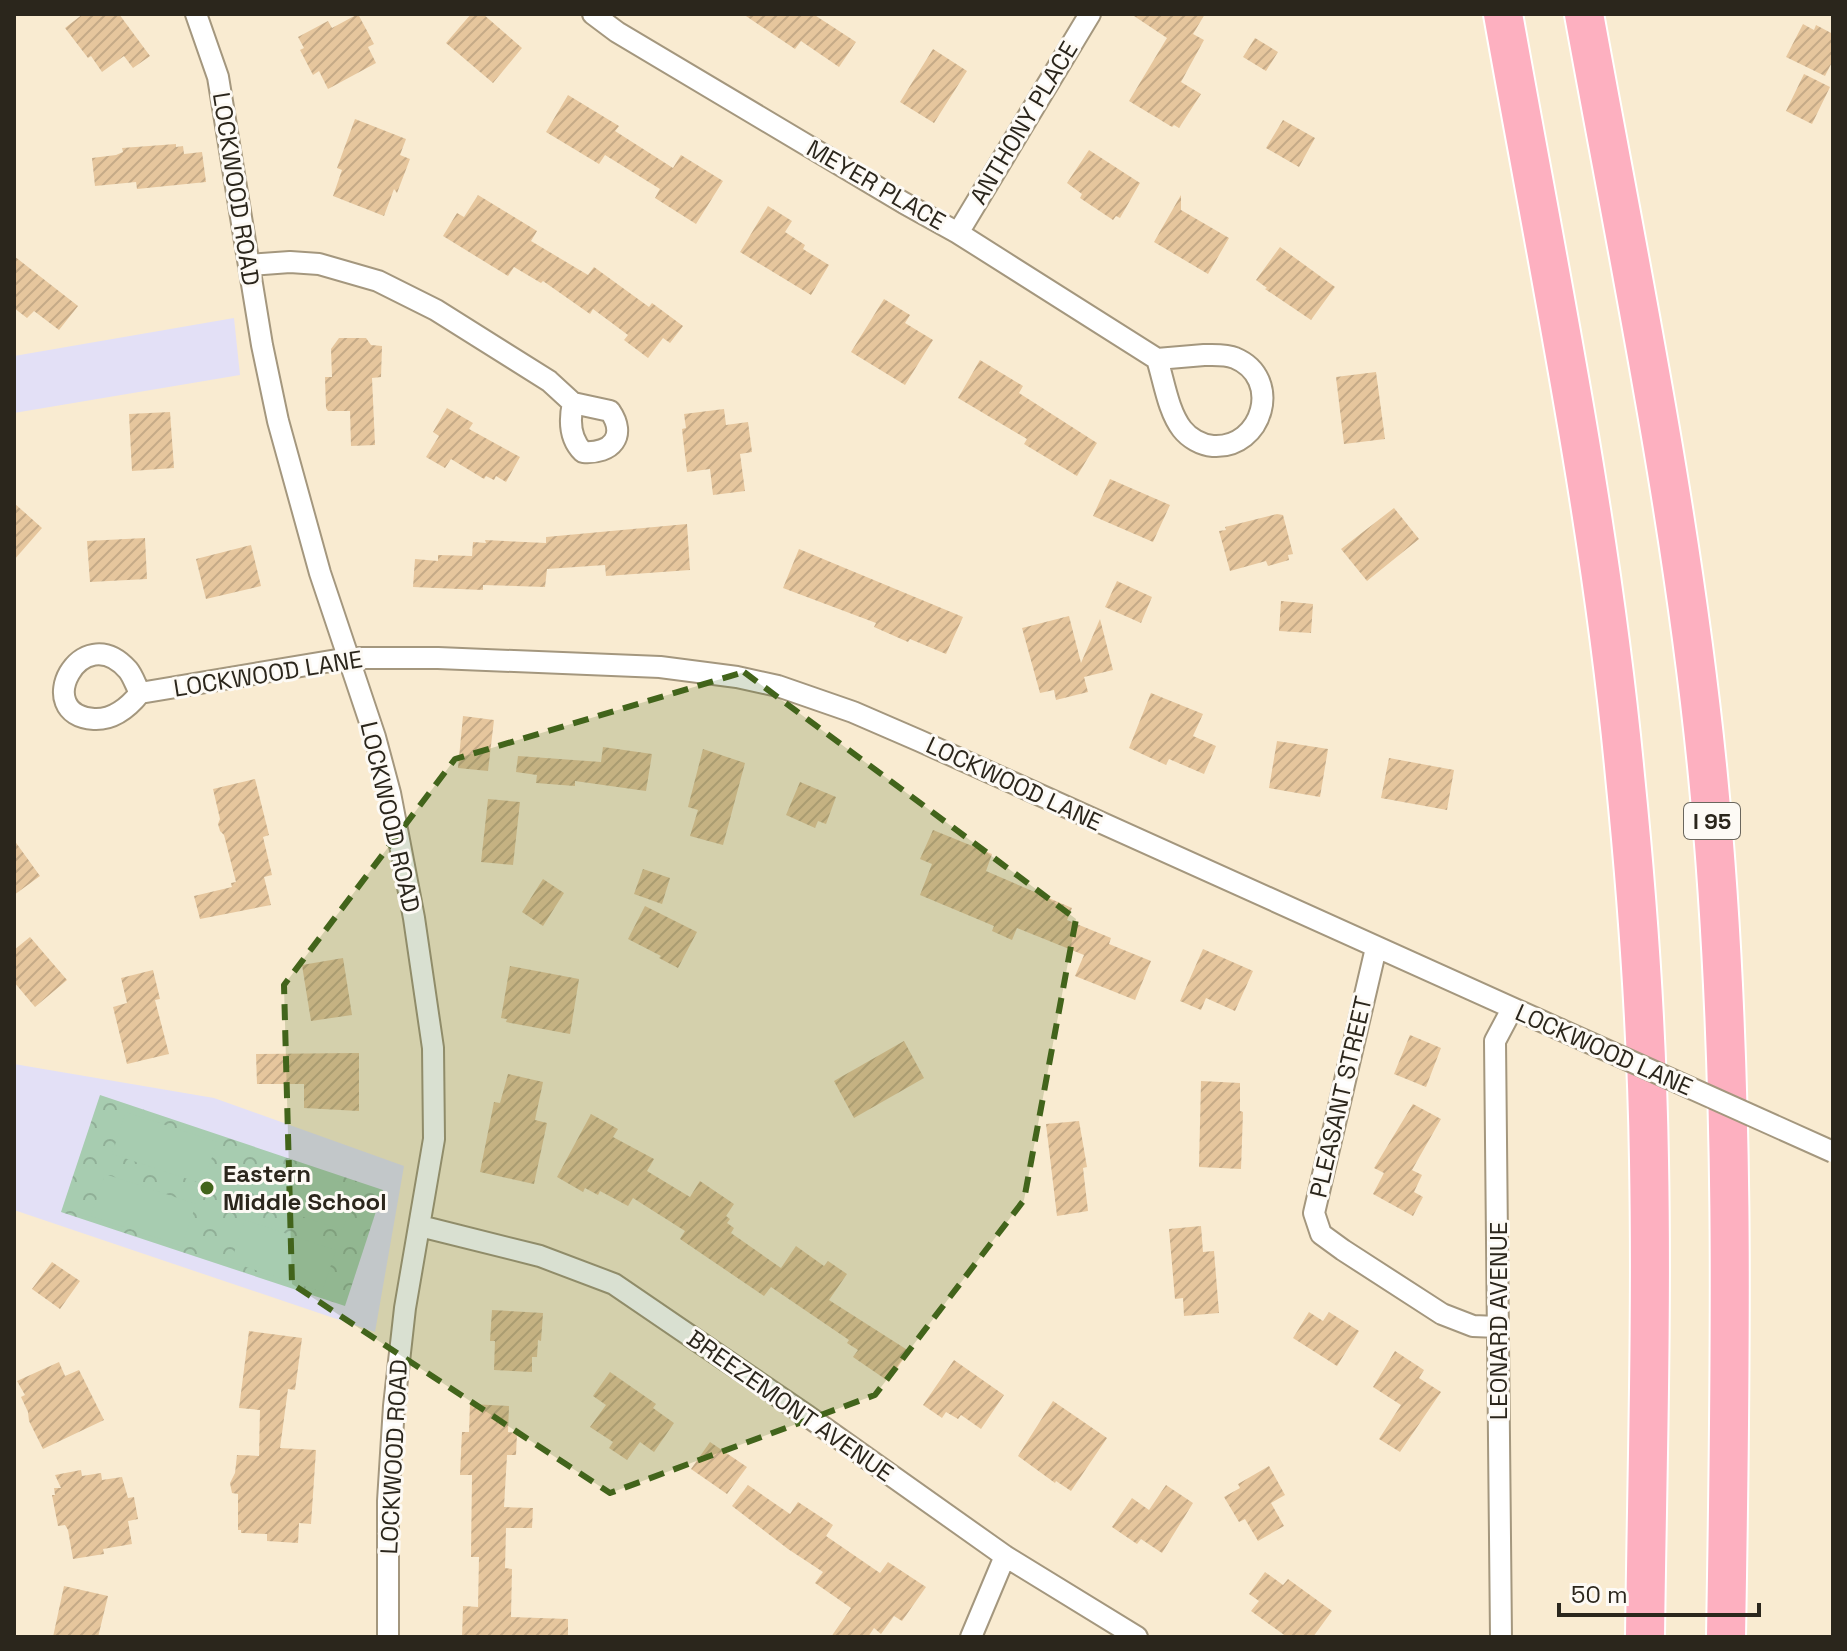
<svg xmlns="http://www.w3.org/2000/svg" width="1847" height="1651" viewBox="0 0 1847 1651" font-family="'Space Grotesk',sans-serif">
	<defs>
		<pattern id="forest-crowns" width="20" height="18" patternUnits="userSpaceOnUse" patternTransform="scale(2)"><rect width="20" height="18" fill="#a7ccb0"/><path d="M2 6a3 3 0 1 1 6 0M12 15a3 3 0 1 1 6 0" fill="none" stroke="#90af97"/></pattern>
		<pattern id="building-hatch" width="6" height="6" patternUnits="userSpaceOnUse" patternTransform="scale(2)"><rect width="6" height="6" fill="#e6c69d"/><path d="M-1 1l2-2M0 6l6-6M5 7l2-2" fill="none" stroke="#c5aa87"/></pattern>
	</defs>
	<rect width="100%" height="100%" fill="#f9ebd1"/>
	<path fill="#e3e0f6" d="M234 318 240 375 14 413V356Z
		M14 1064 214 1098 404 1166 375 1332 14 1210Z"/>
	<path fill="url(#forest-crowns)" d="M100 1095 383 1190 345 1306 61 1212Z"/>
	<path fill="#a7ccb0" d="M126 1112 217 1142 203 1184 112 1154Z
		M266 1158 357 1188 343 1230 252 1200Z
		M105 1174 196 1204 182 1246 91 1216Z
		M245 1220 336 1250 322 1292 231 1262Z"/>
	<path fill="url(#building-hatch)" d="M83 14H119L150 56 133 68 124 56 102 72 91 56 88 58 65 28Z
		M358 14 374 44 368 47 376 63 328 89 319 71 313 75 300 50 304 48 298 37 328 21 332 28Z
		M471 14H483L522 48 493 83 446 43Z
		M743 14H813L856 42 839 67 801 41 795 49Z
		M1131 14H1205L1193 34 1204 40 1181 82 1201 94 1179 128 1174 125 1172 127 1129 101 1167 38Z
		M1803 24 1814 30 1816 25 1833 34V60L1825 76 1786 57Z
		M1255 38 1278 52 1266 71 1243 57Z
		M933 49 967 71 934 123 900 102Z
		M1804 74 1830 87 1812 124 1786 111Z
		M568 95 619 126 615 131 673 168 681 155 723 181 696 224 655 198 660 189 605 155 599 164 546 132Z
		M355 119 406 139 400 155 410 159 397 193 394 189 384 216 333 196 342 170 337 168Z
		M1283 120 1315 138 1299 167 1266 148Z
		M176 144V147L183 146 184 154 202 152 206 182 137 189 136 182 95 186 92 158 116 155 123 152 122 148Z
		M1089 150 1140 183 1120 218 1116 216 1113 220 1080 198 1082 194 1067 183Z
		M478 195 537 231 531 241 588 275 594 267 649 307 652 303 683 326 670 343 663 338 648 358 624 340 628 335 593 309 590 314 543 281 541 283 514 267 508 276 443 236 457 213 464 217Z
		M1181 195V210L1229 238 1208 274 1154 242Z
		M768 206 792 221 785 232 805 245 803 249 829 265 811 295 740 252Z
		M1280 247 1335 287 1311 320 1265 289 1267 288 1256 280Z
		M14 256 78 306 59 330 34 311 27 318 14 308Z
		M884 299 910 315 905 323 933 340 905 385 851 352Z
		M339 338H366L371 345 382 346 381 377 372 378 375 445 351 446 350 411H328L326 408 325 377H332L331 349Z
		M980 360 1023 386 1019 393 1097 443 1077 476 1024 444 1027 439 958 398Z
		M1376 372 1385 439 1344 444 1336 377Z
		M447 408 473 423 469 429 520 457 506 482 496 476 494 480 486 476 484 479 451 459 445 468 426 457 439 436 433 432Z
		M724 409 726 425 748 422 752 452 740 454 745 491 713 495 710 469 687 472 682 429 686 428 684 414Z
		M170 412 174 468 132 471 129 414Z
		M1110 479 1170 505 1153 542 1093 516Z
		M14 503 42 528 14 560Z
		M1394 508 1419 539 1367 581 1341 549Z
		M1277 514 1283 515 1293 554 1288 555 1289 560 1268 566 1266 561 1230 571 1219 531 1226 530 1225 527Z
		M687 524 690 570 606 576 605 565 547 569 545 587 483 585V590L413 587 415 559 438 561V555L472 556 473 542 486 543 485 540 546 543V537Z
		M145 538 147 579 90 582 87 541Z
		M251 545 261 586 206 599 196 559Z
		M799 549 963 617 946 654 910 639 908 642 874 627 876 623 783 588Z
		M1117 581 1152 597 1141 623 1105 607Z
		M1281 601 1313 604 1311 633 1279 631Z
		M1069 616 1081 663 1100 619 1113 670 1084 677 1088 692 1056 700 1054 690 1040 693 1022 628Z
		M1151 693 1203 714 1193 736 1216 746 1204 774 1169 759 1166 765 1129 748Z
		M463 716 494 720 488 771 458 768Z
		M1277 741 1328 749 1320 797 1269 788Z
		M603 747 652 754 646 791 575 781V786L536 783 537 775 516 772 518 756 601 762Z
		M703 749 745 763 723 845 690 836 698 810 688 807Z
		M1389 758 1454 770 1447 810 1381 798Z
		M255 779 269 835 263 837 272 875 264 877 271 905 200 919 194 896 232 887 231 883 236 882 224 835 220 831 218 824 220 819 213 789Z
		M800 782 836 797 826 824 818 821 815 828 786 815Z
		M488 799 520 802 513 865 481 862Z
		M933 830 992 854 986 871 1072 908 1067 920 1111 938 1109 944 1151 961 1135 1000 1075 976 1084 955 1017 928 1012 940 992 931 994 926 920 895 932 864 920 859Z
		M14 840 40 876 14 895Z
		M643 869 670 878 662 904 634 894Z
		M543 879 564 893 543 926 522 912Z
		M645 906 697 932 678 968 659 958 661 956 628 939Z
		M30 937 67 980 35 1007 14 982V950Z
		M1203 949 1253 971 1235 1011 1206 998 1201 1010 1180 1001Z
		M343 958 352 1015 311 1021 302 965Z
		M510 966 579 979 570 1034 506 1022 507 1019 501 1018Z
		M153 970 160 999 155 1000 169 1054 127 1064 113 1007 127 1003 121 978Z
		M1410 1035 1441 1048 1426 1087 1394 1074Z
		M904 1041 924 1078 854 1118 834 1081Z
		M359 1053V1111L304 1108V1084H257L256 1054Z
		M508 1074 543 1082 535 1120 547 1123 534 1184 480 1172 494 1102 500 1103Z
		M1201 1081 1240 1083V1111L1243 1112 1241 1169 1199 1167Z
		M1413 1104 1441 1119 1412 1170 1422 1175 1414 1192 1423 1197 1413 1216 1373 1194 1384 1173 1374 1168Z
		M591 1114 618 1129 613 1137 654 1159 647 1171 690 1197 700 1181 734 1204 726 1216 730 1219 727 1223 734 1228 731 1233 781 1268 796 1246 824 1266 828 1261 847 1274 829 1300 909 1351 888 1381 853 1357 858 1350 847 1343 849 1340 771 1287 764 1296 680 1239 685 1231 633 1198 628 1206 600 1191 598 1195 585 1188 583 1192 557 1177Z
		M1079 1121 1087 1167 1083 1168 1088 1211 1057 1216 1046 1124Z
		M1201 1226 1203 1252 1214 1251 1219 1313 1184 1316 1183 1298 1175 1299 1169 1229Z
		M52 1262 80 1281 60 1309 32 1289Z
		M492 1310 543 1313 541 1341 538 1340 537 1357H532V1372L494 1370 495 1341H490Z
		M1309 1312 1323 1321 1329 1312 1359 1331 1337 1366 1293 1338Z
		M249 1331 302 1338 295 1390 288 1389 280 1448 316 1450 311 1524 299 1523 298 1543 267 1541V1534L241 1533V1530H238V1494L232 1493 230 1483 235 1473 237 1455 259 1456 260 1410 239 1408Z
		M1395 1351 1424 1370 1419 1378 1441 1392 1400 1452 1379 1439 1401 1405 1373 1387Z
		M954 1360 1004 1395 981 1429 961 1415 958 1419 946 1412 942 1418 923 1405Z
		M59 1362 65 1376 79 1370 104 1420 43 1449 29 1421 28 1412 21 1397 25 1395 17 1381Z
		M610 1372 656 1404 653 1408 674 1423 654 1452 640 1442 627 1460 609 1448 613 1442 590 1427 606 1405 593 1396Z
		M1053 1401 1107 1438 1071 1491 1056 1481 1055 1483 1018 1456Z
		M470 1404 509 1406 508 1432 517 1433 516 1455H507L504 1507 533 1508 532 1528H506L505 1568 512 1569 511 1617 568 1619V1637H462L463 1606 478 1607 479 1557H471L472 1475H460L462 1432H469Z
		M710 1442 747 1467 727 1494 691 1469Z
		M1269 1466 1285 1495 1271 1503 1284 1526 1258 1541 1245 1519 1239 1522 1224 1497 1240 1488 1238 1484Z
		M81 1470 82 1476 101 1473 102 1480 122 1477 128 1498 134 1497 138 1519 128 1521 132 1544 103 1549 104 1554 73 1559 68 1530 65 1525 58 1526 52 1495H55L54 1488H61L55 1475Z
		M748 1485 790 1514 798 1502 833 1525 826 1536 880 1573 888 1562 926 1587 902 1621 894 1616 881 1634 874 1628 868 1637H831L851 1608 815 1583 823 1572 788 1549 732 1506Z
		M1166 1485 1193 1503 1162 1553 1141 1539 1137 1544 1112 1527 1132 1498 1149 1510Z
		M1265 1572 1283 1585 1288 1579 1332 1611 1313 1637H1287L1251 1611 1259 1601 1249 1594Z
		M64 1586 108 1596 98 1637H53Z"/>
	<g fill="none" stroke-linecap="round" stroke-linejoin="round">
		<g stroke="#a4977e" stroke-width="24">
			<path id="minor" d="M196 14 218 77 262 345 278 421 320 573 375 737 390 793 414 918 433 1048 434 1139 405 1308 394 1406 388 1501V1637
				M593 14 617 32 904 203 958 233 1157 359
				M958 233 1090 14
				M249 265 290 262 319 264 378 281 436 310 549 381 573 403 610 411C627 436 612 454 583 452 570 439 569 421 573 403
				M1204 355C1214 355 1226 354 1235 358 1283 378 1263 449 1213 446 1201 445 1189 438 1182 429 1168 411 1164 381 1157 359Z
				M140 693C136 686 133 676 128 670 81 617 30 715 94 719 113 720 128 708 140 693L349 658H438L660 667 737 677 778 686 853 712 920 741 1559 1029
				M1376 948 1314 1213 1321 1234 1343 1250 1442 1314 1473 1326 1498 1327
				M420 1226 540 1256 614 1284 806 1415 1005 1556 1137 1637
				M971 1637 1005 1556
				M1501 1637 1495 1041 1512 1009"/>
		</g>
		<g stroke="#fff" stroke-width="42">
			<path id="motorway" d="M1503 14C1548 267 1601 520 1625 776 1638 904 1647 1032 1649 1161 1652 1319 1647 1478 1645 1637
				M1584 14C1630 267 1683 520 1708 776 1736 1062 1731 1349 1726 1637"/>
		</g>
		<use href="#minor" stroke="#fff" stroke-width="20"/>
		<use href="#motorway" stroke="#fdb0c0" stroke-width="38"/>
		<g stroke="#a4977e" stroke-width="24" stroke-linecap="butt">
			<path id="minor-bridge" d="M1559 1029 1833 1152"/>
		</g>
		<use href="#minor-bridge" stroke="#fff" stroke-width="20"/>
	</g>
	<path fill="#42641b" fill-opacity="0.2" stroke="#42641b" stroke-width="6" stroke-dasharray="16 10" stroke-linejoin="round" d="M744 672 1076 919 1024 1200 875 1395 610 1493 292 1284 284 985 455 759Z"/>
	<circle fill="#42641b" stroke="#fdfaf5" stroke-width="3" cx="207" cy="1188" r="8"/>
	<g text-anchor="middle" stroke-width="6" stroke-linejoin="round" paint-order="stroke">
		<rect fill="#fdfaf5" stroke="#6a665d" stroke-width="2" x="1684" y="803" width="56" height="36" rx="6"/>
		<g font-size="22" font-weight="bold" fill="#2b261c">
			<text x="1712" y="829">I 95</text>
		</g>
		<g font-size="24" fill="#2b261c" stroke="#fdfaf5">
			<text transform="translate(1024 123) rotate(-59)" y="8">ANTHONY PLACE</text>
			<text transform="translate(876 185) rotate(30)" y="8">MEYER PLACE</text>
			<text transform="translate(236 189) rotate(81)" y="8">LOCKWOOD ROAD</text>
			<text transform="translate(268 674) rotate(-9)" y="8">LOCKWOOD LANE</text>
			<text transform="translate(1014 784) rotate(25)" y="8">LOCKWOOD LANE</text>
			<text transform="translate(390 817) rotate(77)" y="8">LOCKWOOD ROAD</text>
			<text transform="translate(1604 1050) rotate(24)" y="8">LOCKWOOD LANE</text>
			<text transform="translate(1341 1097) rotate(-77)" y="8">PLEASANT STREET</text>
			<text transform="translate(1499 1321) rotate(-90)" y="8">LEONARD AVENUE</text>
			<text transform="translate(790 1406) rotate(35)" y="8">BREEZEMONT AVENUE</text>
			<text transform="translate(394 1457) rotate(-87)" y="8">LOCKWOOD ROAD</text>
		</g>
		<g font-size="24" font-weight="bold" fill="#2b261c" stroke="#fdfaf5" text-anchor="start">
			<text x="223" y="1182">Eastern<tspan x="223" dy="28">Middle School</tspan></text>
		</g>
	</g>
	<rect width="1847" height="1651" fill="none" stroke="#2b261c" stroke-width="32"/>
	<path d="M1559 1603v12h200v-12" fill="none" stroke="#2b261c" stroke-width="4"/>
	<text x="1571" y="1603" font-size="24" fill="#2b261c" stroke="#fdfaf5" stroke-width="6" paint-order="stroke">50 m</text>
</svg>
